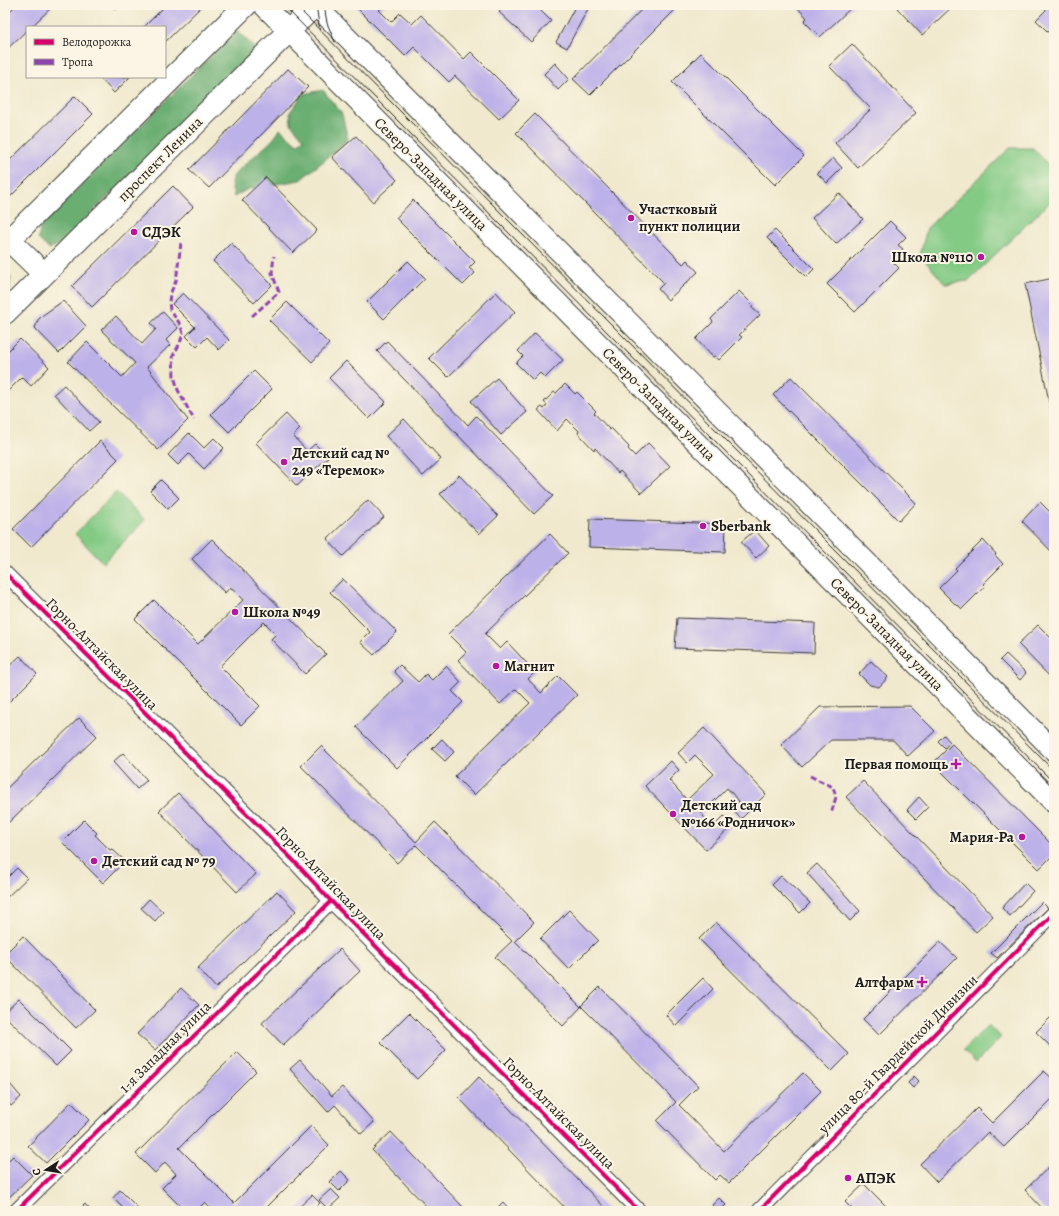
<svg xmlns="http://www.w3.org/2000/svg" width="1059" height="1216" viewBox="0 0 1059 1216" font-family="Alegreya,serif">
	<rect width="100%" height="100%" fill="#fcf5e5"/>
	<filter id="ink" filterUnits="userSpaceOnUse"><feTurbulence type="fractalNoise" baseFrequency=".025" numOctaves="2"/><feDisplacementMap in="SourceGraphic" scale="8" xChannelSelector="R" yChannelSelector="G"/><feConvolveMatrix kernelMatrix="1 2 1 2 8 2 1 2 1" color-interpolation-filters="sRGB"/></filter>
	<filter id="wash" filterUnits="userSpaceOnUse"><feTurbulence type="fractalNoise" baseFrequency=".012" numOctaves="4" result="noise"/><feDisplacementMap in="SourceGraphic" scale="16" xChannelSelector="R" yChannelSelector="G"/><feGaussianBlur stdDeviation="0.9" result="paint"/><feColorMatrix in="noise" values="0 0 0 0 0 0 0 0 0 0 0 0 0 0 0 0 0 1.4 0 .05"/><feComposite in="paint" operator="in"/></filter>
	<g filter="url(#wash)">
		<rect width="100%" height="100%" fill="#f0e9ce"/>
		<path fill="#83ca85" stroke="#507350" d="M1010 148H1033L1054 171V198L968 281 945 284 920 255 927 228Z
			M116 492 145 520 103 563 75 534Z
			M988 1025 1001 1037 976 1063 963 1050Z"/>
		<path fill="#6aae72" stroke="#436547" d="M237 30 257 50 60 244 49 249 38 239 41 225Z
			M323 90 342 114 348 139 325 160 300 180 248 189 234 197C233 193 231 186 231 182 234 167 272 147 280 129L297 144 304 139 291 124 290 112 303 94Z
			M5 271 11 278 9 292 5 296Z"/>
		<g id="blocks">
			<path fill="#bdb1e9" d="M16 5H54L31 27H27V30L5 51V16Z
				M111 5H120L115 9Z
				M166 5H203L165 42V27H144Z
				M354 5H385L379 10 391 22 400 13 412 24 421 15 464 59 471 52 519 100 499 119 455 76 449 82 414 47 405 56Z
				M506 5H535L551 21 531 42 499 12Z
				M576 5H590L567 48 556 42Z
				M646 5H680L590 95 573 79Z
				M799 5H854L820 37 804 21 807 18 797 7Z
				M899 5H954L922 35 897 8Z
				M1042 5H1054V38L1036 20 1046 10Z
				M852 44 916 113 858 168 835 143 871 109 829 66Z
				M701 53 804 156 775 185 672 82Z
				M555 63 569 79 558 90 544 74Z
				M288 69 308 87 209 188 189 170Z
				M99 77H130L114 93Z
				M75 96 93 114 5 202V165Z
				M535 114 683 264 687 260 698 272 668 300 658 289 664 283 516 133Z
				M356 136 397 180 373 202 332 157Z
				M833 158 842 168 827 183 817 173Z
				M266 177 317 230 293 253 242 200Z
				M173 186 193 207 92 307 72 286Z
				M839 193 863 219 836 244 812 218Z
				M413 200 475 262 469 268 475 273 463 285 396 218Z
				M890 221 906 237 898 245 903 249 892 261 899 268 855 312 827 284Z
				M775 230 814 269 806 277 767 238Z
				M231 243 272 285 254 303 213 261Z
				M408 261 425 278 384 319 367 302Z
				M1054 278V308H1051L1054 321V421H1053L1025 284Z
				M739 291 753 305 751 307 760 315 739 335 742 337 719 360 715 356 713 357 696 339 713 322 711 319Z
				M496 292 515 312 448 377 429 358Z
				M183 293 229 340 219 350 207 337 197 347 186 336 195 327 172 304Z
				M63 301 86 326 59 353 35 328 38 320 43 315Z
				M287 302 329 344 312 362 269 320Z
				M163 312 178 328 166 340 170 345 147 367 188 420 158 450 68 362 87 342 122 377 135 363 101 330 116 316 142 344 156 329 151 323Z
				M535 333 563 360 545 378 540 373 533 380 516 363 523 356 518 351Z
				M20 339 49 367 31 386 22 377 5 394V354Z
				M387 341 468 425 476 416 553 496 534 514 377 351Z
				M346 361 386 402 369 419 329 378Z
				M254 371 272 389 229 432 211 414Z
				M791 377 916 503 899 521 773 395Z
				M497 378 527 412 501 435 471 401Z
				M565 384 575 394 577 392 596 411 594 413 610 430 611 428 629 447 628 449 635 456 648 443 670 466 641 493 620 471 618 473 595 448 594 450 578 433 579 431 567 419 557 431 538 410 542 407 544 409 547 405 544 402 554 392 556 393Z
				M64 385 99 422 89 431 54 394Z
				M286 414 300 429 293 436 307 451 315 444 328 457 297 486 256 443Z
				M404 419 441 459 423 476 386 436Z
				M189 433 204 448 214 438 224 448 204 469 189 454 178 465 168 455Z
				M100 441 118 459 31 547 13 529Z
				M459 475 498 516 479 534 440 494Z
				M161 480 179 498 168 509 150 491Z
				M368 500 384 517 343 556 327 539Z
				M1040 502 1053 515 1054 514V550L1052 552 1022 521Z
				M590 519 726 524 725 552 589 547Z
				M755 530 769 546 756 558 741 542Z
				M550 534 568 553 485 634 500 649 507 642 535 672 528 679 541 693 558 676 577 695 474 795 455 776 530 703 516 689 500 704 458 660 466 652 448 634Z
				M212 539 326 654 305 674 271 639 276 634 264 622 220 666 260 706 241 725 135 619 154 600 198 644 243 600 230 587 225 593 192 559Z
				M983 540 996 554 995 555 1003 564 983 584 985 586 962 609 958 605 957 606 939 588 957 570 955 568Z
				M343 579 397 632 374 655 360 642 370 632 330 592Z
				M677 618 815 623 814 653 675 648Z
				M1038 625 1054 641V681L1018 644Z
				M1006 654 1026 673 1020 680 1000 660Z
				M20 656 37 674 5 706V670Z
				M871 661 888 677 879 687 870 685 859 674Z
				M400 665 418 682 426 674 432 680 446 666 461 682 452 691 463 702 397 768 356 727 403 681 394 671Z
				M910 706 935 731 908 756 893 740H831L802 767 781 745 820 707Z
				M79 718 97 736 5 826V790Z
				M704 728 766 794 741 819 732 809 739 801 727 788 701 814 713 827 724 816 733 825 706 850 645 786 671 761 679 770 669 780 687 800 714 774 695 755 687 763 678 753Z
				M944 735 950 742 945 748 938 741Z
				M442 739 454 752 445 761 432 749Z
				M952 744 1054 847V854L1039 869 933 763Z
				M321 746 416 842 435 822 534 922 515 941 581 1007 563 1026 495 957 512 941 416 845 397 863 301 766Z
				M123 753 147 780 137 789 113 762Z
				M863 781 993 916 976 932 846 797Z
				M178 793 256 874 237 892 159 811Z
				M919 797 928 807 916 819 907 810Z
				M84 820 97 833 95 835 110 850 112 849 125 861 103 883 62 842Z
				M817 864 860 911 850 921 807 873Z
				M17 868 27 878 5 899V880Z
				M781 876 810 903 800 913 772 885Z
				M1025 883 1033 891 1010 916 1002 908Z
				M277 891 296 911 216 988 198 968Z
				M149 899 163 912 155 921 141 908Z
				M1042 902 1048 908 997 958 991 953Z
				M569 910 598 940 569 969 540 939Z
				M716 922 849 1054 832 1071 699 939Z
				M23 936 95 1010 76 1028 5 956V954Z
				M940 942 957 958 879 1035 863 1019Z
				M340 949 360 971 283 1045 262 1023Z
				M703 978 713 989 676 1026 666 1015Z
				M600 987 698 1086 679 1105 724 1151 803 1073 821 1091 729 1183 720 1175 715 1180 657 1121 676 1102 581 1006Z
				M181 988 199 1005 155 1050 137 1034Z
				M19 999 71 1051 56 1066 5 1016V1012Z
				M409 1013 446 1050 417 1079 380 1042Z
				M1054 1014V1050L1036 1032Z
				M237 1052 256 1071 179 1148 234 1203 311 1126 329 1145 263 1211H214L205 1202 196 1211H185L162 1188 176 1174 165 1162 155 1173 136 1154Z
				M300 1060 332 1096 342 1087 374 1122 361 1134 335 1105 328 1112 290 1069Z
				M1044 1071 1054 1080V1097L1004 1147 988 1132 937 1182 920 1164 977 1108 992 1123Z
				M914 1076 919 1081 913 1088 908 1083Z
				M479 1077 608 1211H568L459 1098Z
				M5 1078 21 1097 11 1106 5 1099Z
				M71 1102 89 1120 46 1163 28 1146Z
				M391 1132 464 1208 461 1211H431L372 1150Z
				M13 1156 32 1175 5 1201V1164Z
				M1052 1164 1054 1166V1211H1045L1025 1190Z
				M341 1171 350 1180 339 1191 330 1182Z
				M864 1184 891 1211H851L852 1209 845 1202Z
				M331 1189 340 1198 328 1209 319 1200Z
				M120 1190 141 1211H126L113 1198Z
				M312 1195 320 1203 312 1211H295Z
				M719 1198 726 1205 719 1211H718L712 1205Z
				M503 1202 511 1211H494Z
				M85 1204 91 1211H78Z"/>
		</g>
	</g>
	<g filter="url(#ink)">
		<use href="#blocks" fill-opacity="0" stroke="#3c3b37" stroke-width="1"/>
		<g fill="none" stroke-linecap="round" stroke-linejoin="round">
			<g stroke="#3c3b37" stroke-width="16">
				<path id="minor" d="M5 573 294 861 331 901 639 1211
					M16 1211 331 901
					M759 1211 1054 913"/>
			</g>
			<g stroke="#3c3b37" stroke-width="22">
				<path id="secondary" d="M263 5 1054 803
					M315 5 1054 751"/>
			</g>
			<g stroke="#3c3b37" stroke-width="24">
				<path id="primary" d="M9 240 44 274
					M5 244 246 5
					M5 313 315 5"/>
			</g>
			<use href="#minor" stroke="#fff" stroke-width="14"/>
			<use href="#secondary" stroke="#fff" stroke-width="20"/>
			<use href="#primary" stroke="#fff" stroke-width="22"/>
			<path stroke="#1c1c1c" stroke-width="1" d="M283 5 1054 783
				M295 5 1054 771
				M316 5 320 31
				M324 5 327 23 335 42"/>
			<path stroke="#8e44ad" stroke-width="3" stroke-dasharray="6 3" stroke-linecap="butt" d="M181 243 176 281 170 294 169 302 170 310 180 324 183 333 180 343 173 356 174 376 178 390 194 420
				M252 316 279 292 272 273 274 256
				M810 776 833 787 836 797 831 814"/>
			<g stroke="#fcf5e5" stroke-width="6">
				<path id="cycleway" d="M5 573 294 861 331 901 639 1211
					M16 1211 331 901
					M759 1211 1054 913"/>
			</g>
			<use href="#cycleway" stroke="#d6006c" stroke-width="4"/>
		</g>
	</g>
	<g fill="#b5179e" stroke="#fcf5e5" stroke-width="1.5">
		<circle cx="631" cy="218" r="4"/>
		<circle cx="134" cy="232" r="4"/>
		<circle cx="981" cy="257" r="4"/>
		<circle cx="284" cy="462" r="4"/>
		<circle cx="703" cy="526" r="4"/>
		<circle cx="235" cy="612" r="4"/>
		<circle cx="496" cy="666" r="4"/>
		<path d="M954 758h4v4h4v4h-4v4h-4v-4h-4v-4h4z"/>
		<circle cx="673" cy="814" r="4"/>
		<circle cx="1022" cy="837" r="4"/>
		<circle cx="94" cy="861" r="4"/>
		<path d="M920 976h4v4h4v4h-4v4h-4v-4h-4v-4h4z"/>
		<circle cx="848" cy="1178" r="4"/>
	</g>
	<g text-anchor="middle" stroke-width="4" stroke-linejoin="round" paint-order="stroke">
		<g font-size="15" fill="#1c1c1c" stroke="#fcf5e5">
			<text transform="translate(160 159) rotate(-45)" y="5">проспект Ленина</text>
			<text transform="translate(431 174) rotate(45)" y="5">Северо-Западная улица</text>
			<text transform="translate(659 404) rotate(45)" y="5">Северо-Западная улица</text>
			<text transform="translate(887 634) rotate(45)" y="5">Северо-Западная улица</text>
			<text transform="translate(102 654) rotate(45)" y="5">Горно-Алтайская улица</text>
			<text transform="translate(331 883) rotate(46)" y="5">Горно-Алтайская улица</text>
			<text transform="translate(165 1047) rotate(-45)" y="5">1-я Западная улица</text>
			<text transform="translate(898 1054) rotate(-45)" y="5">улица 80-й Гвардейской Дивизии</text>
			<text transform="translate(559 1113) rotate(45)" y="5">Горно-Алтайская улица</text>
		</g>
		<g font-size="15" font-weight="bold" fill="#1c1c1c" stroke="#fcf5e5" text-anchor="start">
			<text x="639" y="214">Участковый<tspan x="639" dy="17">пункт полиции</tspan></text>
			<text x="142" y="237">СДЭК</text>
			<text x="973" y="262" text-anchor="end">Школа №110</text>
			<text x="292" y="458">Детский сад №<tspan x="292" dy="17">249 «Теремок»</tspan></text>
			<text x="711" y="531">Sberbank</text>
			<text x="243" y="617">Школа №49</text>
			<text x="504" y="671">Магнит</text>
			<text x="948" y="769" text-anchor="end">Первая помощь</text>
			<text x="681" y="810">Детский сад<tspan x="681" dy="17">№166 «Родничок»</tspan></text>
			<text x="1014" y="842" text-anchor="end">Мария-Ра</text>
			<text x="102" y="866">Детский сад № 79</text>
			<text x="914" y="987" text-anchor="end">Алтфарм</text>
			<text x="856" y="1183">АПЭК</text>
		</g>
	</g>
	<rect width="1059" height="1216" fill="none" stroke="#fcf5e5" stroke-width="20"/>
	<rect x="26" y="26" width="140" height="52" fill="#fcf5e5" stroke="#a29e95"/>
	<rect x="34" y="39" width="20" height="6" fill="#d6006c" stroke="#a29e95"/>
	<text x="62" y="46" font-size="12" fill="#1c1c1c">Велодорожка</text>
	<rect x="34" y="59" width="20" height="6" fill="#8e44ad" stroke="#a29e95"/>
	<text x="62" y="66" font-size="12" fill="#1c1c1c">Тропа</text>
	<g transform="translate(46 1170) rotate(258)" stroke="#fcf5e5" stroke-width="3" paint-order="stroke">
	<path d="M0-3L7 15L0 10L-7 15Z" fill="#1c1c1c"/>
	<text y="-6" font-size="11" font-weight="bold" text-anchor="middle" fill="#1c1c1c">С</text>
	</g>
</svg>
